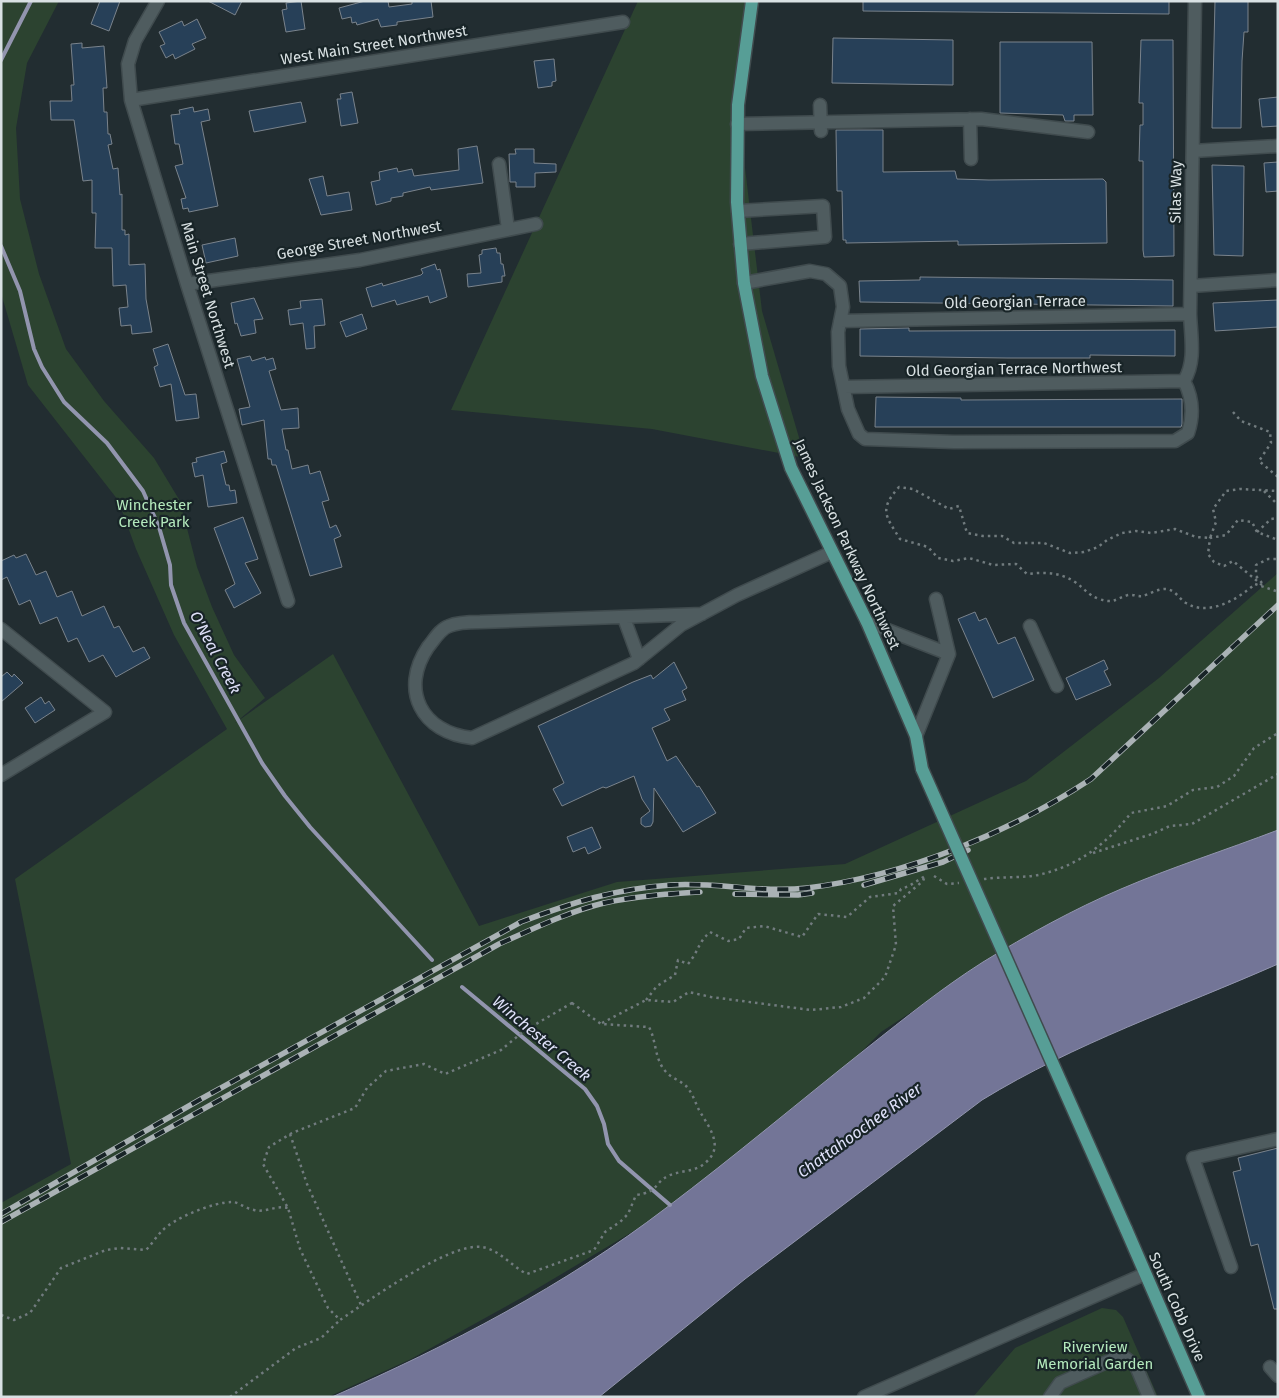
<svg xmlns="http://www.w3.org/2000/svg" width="1279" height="1398" viewBox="0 0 1279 1398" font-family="'Fira Sans',sans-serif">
	<rect width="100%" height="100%" fill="#222d31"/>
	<path fill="#2c4330" d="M3 1H59L27 63 16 128 20 199 39 274 66 349 104 401 154 458 180 501 197 567 212 607 234 655 265 698 235 723 333 654 479 926 617 882 845 864 1026 781 1159 678 1278 573V847L1021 940 881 1032 753 1160 523 1297 411 1359 328 1397H1V1203L71 1164 15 879 227 729 174 635 136 549 118 500 28 385 1 293V6Z
		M638 1H751L739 117 762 311 805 458 652 429 451 410Z
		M1102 1308 1116 1310 1123 1317 1158 1397H973L1015 1348Z"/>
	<path fill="#737597" stroke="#9295ae" d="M1278 830V964C1178 1008 1075 1043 982 1100L745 1279 599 1397H332C450 1345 564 1286 666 1208 735 1156 800 1101 867 1048 905 1018 942 988 983 962 1027 935 1074 909 1121 889 1172 867 1226 850 1278 830Z"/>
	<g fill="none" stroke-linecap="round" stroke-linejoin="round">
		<path stroke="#9295ae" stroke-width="4" d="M1 60 31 1
			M1 246 20 291 34 349 42 367 64 402 107 443 143 491 159 527 170 565 171 585 184 623 262 763 285 796 310 827 432 960
			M462 987 585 1089 597 1106 604 1124 608 1144 619 1161 670 1205"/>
	</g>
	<path fill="#274058" stroke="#7a838c" d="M100 1H120L109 31 91 24Z
		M208 1H242L235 15Z
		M301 1 305 29 286 32 282 10 287 9 286 3Z
		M365 1H388L389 7 412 4V1H431L433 17 397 22V25L381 27 378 19 357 25 356 22 352 23 351 17 342 19 339 8Z
		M863 1H1169V14L863 11Z
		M1215 1H1248V32H1244L1242 61 1241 128H1212Z
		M197 19 206 38 192 44 195 49 175 59 173 54 166 58 160 46 165 44 159 32 182 21 184 26Z
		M833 38 953 40V85L832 83Z
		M1141 40H1173L1174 256 1144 257 1143 250V161H1139L1140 125H1143V103H1139Z
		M1000 42H1092L1093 115H1074V121H1065L1063 115 1000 113Z
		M82 43V48L104 46 107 88H103L104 112H107L108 134H110L112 144 108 145 113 169 118 168 120 195 122 194V230H125V235L129 234V265L145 264 146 299 152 332 132 334 131 325 121 326 119 308 128 307 126 285 113 286 112 248H95L96 213H92V180L83 181 74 120H51L50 101H72L71 85H74L71 44Z
		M554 59 556 81 552 82V86L538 88 534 61Z
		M352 92 358 123 341 126 337 99H341L340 94Z
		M1278 97V126L1262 127 1259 99Z
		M301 102 306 122 254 132 249 111Z
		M193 107 194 112 208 109 210 120 201 122 218 206 189 212 188 208 183 209 181 199 186 198 175 166 183 164 179 144H175L171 115 180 114 179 110Z
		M836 130H883V172L955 171 957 179 989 180 1103 179 1106 182 1107 243 958 245V241L846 243V240H843L842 191H837Z
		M477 146 483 183 431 190 430 187 403 193V196L391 198V201L376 205 371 182 380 180 379 172 397 168 398 172 412 169 414 176 459 170 458 149Z
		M515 149H534V163L556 164V172L535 173V187H516V182H510L509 154H516Z
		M1278 162V191L1266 192 1264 163Z
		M1212 165 1244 166 1243 256 1214 255Z
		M323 176 327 196 349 192 352 210 321 215 309 179Z
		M235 238 238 256 206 263 202 245Z
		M496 248 497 253H500L501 264H503L505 276H502V282L468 287 467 274 481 273 479 255 482 254V250Z
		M435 264 437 270 440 269 447 297 430 303 428 296 397 305 395 300 372 307 366 288 382 283 383 286 421 275 423 273 421 269Z
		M920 277 1173 280V306L860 302 859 281 920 280Z
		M254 298 263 319 254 320 256 333 241 336 237 323 235 324 231 303Z
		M322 299 325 325 314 326 315 348 306 349 303 323 290 325 288 310 301 308 300 301Z
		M1278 300V327L1215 331 1213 303Z
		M362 314 367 329 346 337 340 322Z
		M909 328V331L1175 330V356L1090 355V358H1007L860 356V329Z
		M168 344 185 395 196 394 199 418 176 421 171 384 160 387 154 367 158 365 153 349Z
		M250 356 252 361 265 357 266 360 273 358 276 369 269 371 281 410 298 408 299 428 282 429 286 450H288L292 469 308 465 310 474 320 471 329 500 322 502 330 528 336 525 341 536 334 539 342 567 310 576 276 465H272L271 459H268L264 420 242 425 239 409 250 407 237 359Z
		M876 397 961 398V400L1182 399V424L1181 427H875Z
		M224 451 227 462 221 464 226 485H229L230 491 235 490 237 503 208 507 203 475 195 477 192 463 197 462 196 458Z
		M243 517 258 559 245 563 261 593 234 608 225 590 235 584 214 528Z
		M26 554 36 575 46 571 57 597 72 591 82 616 104 606 114 628 119 626 133 652 144 647 150 658 116 677 103 655 89 662 77 638 68 642 57 617 40 624 30 600 19 605 7 577 1 580V561L14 555 16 558Z
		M975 612 979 621 986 618 998 644 1015 637 1034 680 993 698 958 619Z
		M1104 660 1108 669 1104 671 1111 685 1076 700 1066 678Z
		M674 662 687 688 682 691 686 700 664 709 670 720 652 728 667 761 676 756 697 787 699 786 716 813 683 832 654 788 653 822 651 826 645 827 641 824V818L650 811 642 799 634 776 606 788 603 787 562 806 553 789 564 783 538 726 633 682 651 675 653 679Z
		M7 672 12 677 14 674 23 683 1 702V677Z
		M41 697 45 704 49 701 55 710 35 723 25 708Z
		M592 827 601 848 588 854 585 847 573 852 567 837Z
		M1278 1148V1309H1274L1258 1244 1251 1246 1233 1172 1241 1170 1238 1158Z"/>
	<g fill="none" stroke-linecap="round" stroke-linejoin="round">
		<g stroke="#404b4e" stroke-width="15">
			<path id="minor" d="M158 1 135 41 128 64 131 100 187 284 288 601
				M131 100 623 22
				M820 105 821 131
				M970 119 971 159
				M737 124 981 119 1088 132
				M1193 151 1278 146
				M499 164 508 229
				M738 211 823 206 825 237 740 244
				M744 283 810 271 826 274 840 286 843 307 838 332 839 366 848 409 859 434 865 439 954 442 1175 441 1188 433C1194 415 1193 398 1184 381
				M187 284 360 260 536 224
				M1191 286 1278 280
				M840 321 1190 314
				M1184 381C1196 362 1191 337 1190 314L1195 1
				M844 387 1184 381
				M702 614 480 622C470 622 458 622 449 626 440 629 434 640 428 647 399 690 422 733 472 738L634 663 681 625 737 595 832 552
				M624 618 639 659
				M867 622 949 654
				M1030 626 1057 686
				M1 629 105 712 1 775
				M916 736 949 654 936 599
				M1231 1267 1193 1158 1278 1139
				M1270 1367 1278 1376
				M864 1397 1145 1274
				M1050 1397 1060 1383 1118 1357H1124L1136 1366 1149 1397"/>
		</g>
		<g stroke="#404b4e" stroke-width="15">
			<path id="major" d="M752 1 738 105 737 202 744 283 762 376 791 468 867 622 916 736 922 769
				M1126 1229 1199 1397"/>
		</g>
		<path stroke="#717b7e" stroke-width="2.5" stroke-dasharray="2.5 4" stroke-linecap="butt" d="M1233 412 1241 421 1270 432 1271 443 1259 461 1278 477
			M1264 491 1278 505
			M1257 532 1271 519 1278 518
			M1262 583 1256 576V565L1268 559H1278
			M1262 585 1233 561 1224 566 1214 562 1208 554 1210 538 1226 535 1238 520 1252 522 1257 532 1278 540
			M1276 591 1255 584C1238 599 1209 617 1186 603 1179 599 1175 589 1165 589 1158 589 1149 594 1143 596 1138 597 1133 594 1128 595 1115 599 1114 604 1099 599 1088 595 1084 588 1075 582 1060 572 1044 572 1027 574L1016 564 993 565 969 558 953 561 938 558 928 547 900 539C885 515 879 510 899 487L913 489 949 509 959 506 967 533 983 536H1002L1014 543H1044L1070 553 1084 552 1098 547 1107 540 1122 533 1136 531 1151 533 1175 529 1196 537 1210 538 1216 522 1213 509 1226 491 1240 489 1278 491
			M1093 853 1152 834 1170 826 1192 824 1278 774
			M934 876 947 884 959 883
			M984 879C1004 876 1027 879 1046 873 1082 863 1108 842 1131 813L1167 806 1193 790 1217 787 1234 776 1254 748 1278 733
			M646 1000 657 986 675 975 678 960 688 964C699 951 697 944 710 932L728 941 739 939 746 928 764 926 802 937 818 914 847 917 870 897 899 893 901 889 909 886 925 876
			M572 1003 601 1024 649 1027C657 1042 654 1060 667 1073 672 1078 681 1081 686 1086 692 1092 695 1102 699 1110 710 1129 727 1149 701 1166 691 1172 678 1171 668 1176 654 1183 659 1192 636 1195L628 1214 620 1222 605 1232 594 1250 527 1274C511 1266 500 1250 482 1247 450 1242 368 1301 340 1320L328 1308 300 1249 288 1208 263 1164 269 1147 292 1133 355 1108 367 1088 386 1071 424 1064 445 1074 501 1050 524 1031Z
			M602 1023 646 1000 673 1002 689 992 711 997 811 1010 841 1007 864 998 885 977 896 945 893 906 923 881 925 876
			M290 1134 307 1184 361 1305
			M1 1315 14 1320 30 1313 61 1268 106 1250 120 1248 146 1250C152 1244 156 1237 161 1232 173 1218 214 1202 232 1202 239 1202 246 1209 254 1210 266 1213 275 1205 288 1208
			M230 1397 296 1348 321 1338 340 1320"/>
		<use href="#minor" stroke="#4f5c5f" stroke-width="12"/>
		<use href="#major" stroke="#579e96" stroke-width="12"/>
		<g stroke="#aab2b5" stroke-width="5.5">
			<path id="rail" d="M864 885 943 862 968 850
				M735 894 798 895 812 893
				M1 1214 201 1099 521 922C573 902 615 889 671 885 716 882 762 893 807 888 905 876 1009 833 1091 779L1278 605
				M1 1222 499 944C533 929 567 912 604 903 635 896 668 894 700 892"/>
		</g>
		<use href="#rail" stroke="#182427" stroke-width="4" stroke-dasharray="11" stroke-linecap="butt"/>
		<g stroke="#404b4e" stroke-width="15" stroke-linecap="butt">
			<path id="major-bridge" d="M922 769 1126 1229"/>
		</g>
		<use href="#major-bridge" stroke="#579e96" stroke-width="12"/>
	</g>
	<g text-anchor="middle" stroke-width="4.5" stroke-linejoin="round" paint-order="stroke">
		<g font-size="15" fill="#d9e1e3" stroke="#182427">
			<text transform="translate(374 45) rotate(-9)" y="5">West Main Street Northwest</text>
			<text transform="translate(1176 192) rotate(-89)" y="5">Silas Way</text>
			<text transform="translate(359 240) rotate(-10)" y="5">George Street Northwest</text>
			<text transform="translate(208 295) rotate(73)" y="5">Main Street Northwest</text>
			<text transform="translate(1015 302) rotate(-1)" y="5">Old Georgian Terrace</text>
			<text transform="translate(1014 369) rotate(-1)" y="5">Old Georgian Terrace Northwest</text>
			<text transform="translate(847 544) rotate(65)" y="5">James Jackson Parkway Northwest</text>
			<text transform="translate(1177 1307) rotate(66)" y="5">South Cobb Drive</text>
		</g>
		<g font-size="15" fill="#b3e8bc" stroke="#182427">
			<text x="154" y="510">Winchester<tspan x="154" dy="17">Creek Park</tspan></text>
			<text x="1095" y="1352">Riverview<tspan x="1095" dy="17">Memorial Garden</tspan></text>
		</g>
		<g font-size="16" font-style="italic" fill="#dfe1f9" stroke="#182427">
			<text transform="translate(216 652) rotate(62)" y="6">O'Neal Creek</text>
			<text transform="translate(542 1038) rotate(40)" y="6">Winchester Creek</text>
			<text transform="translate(859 1130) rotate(-36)" y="6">Chattahoochee River</text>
		</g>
	</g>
	<rect width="1279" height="1398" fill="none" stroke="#d9e1e3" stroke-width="5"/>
</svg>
